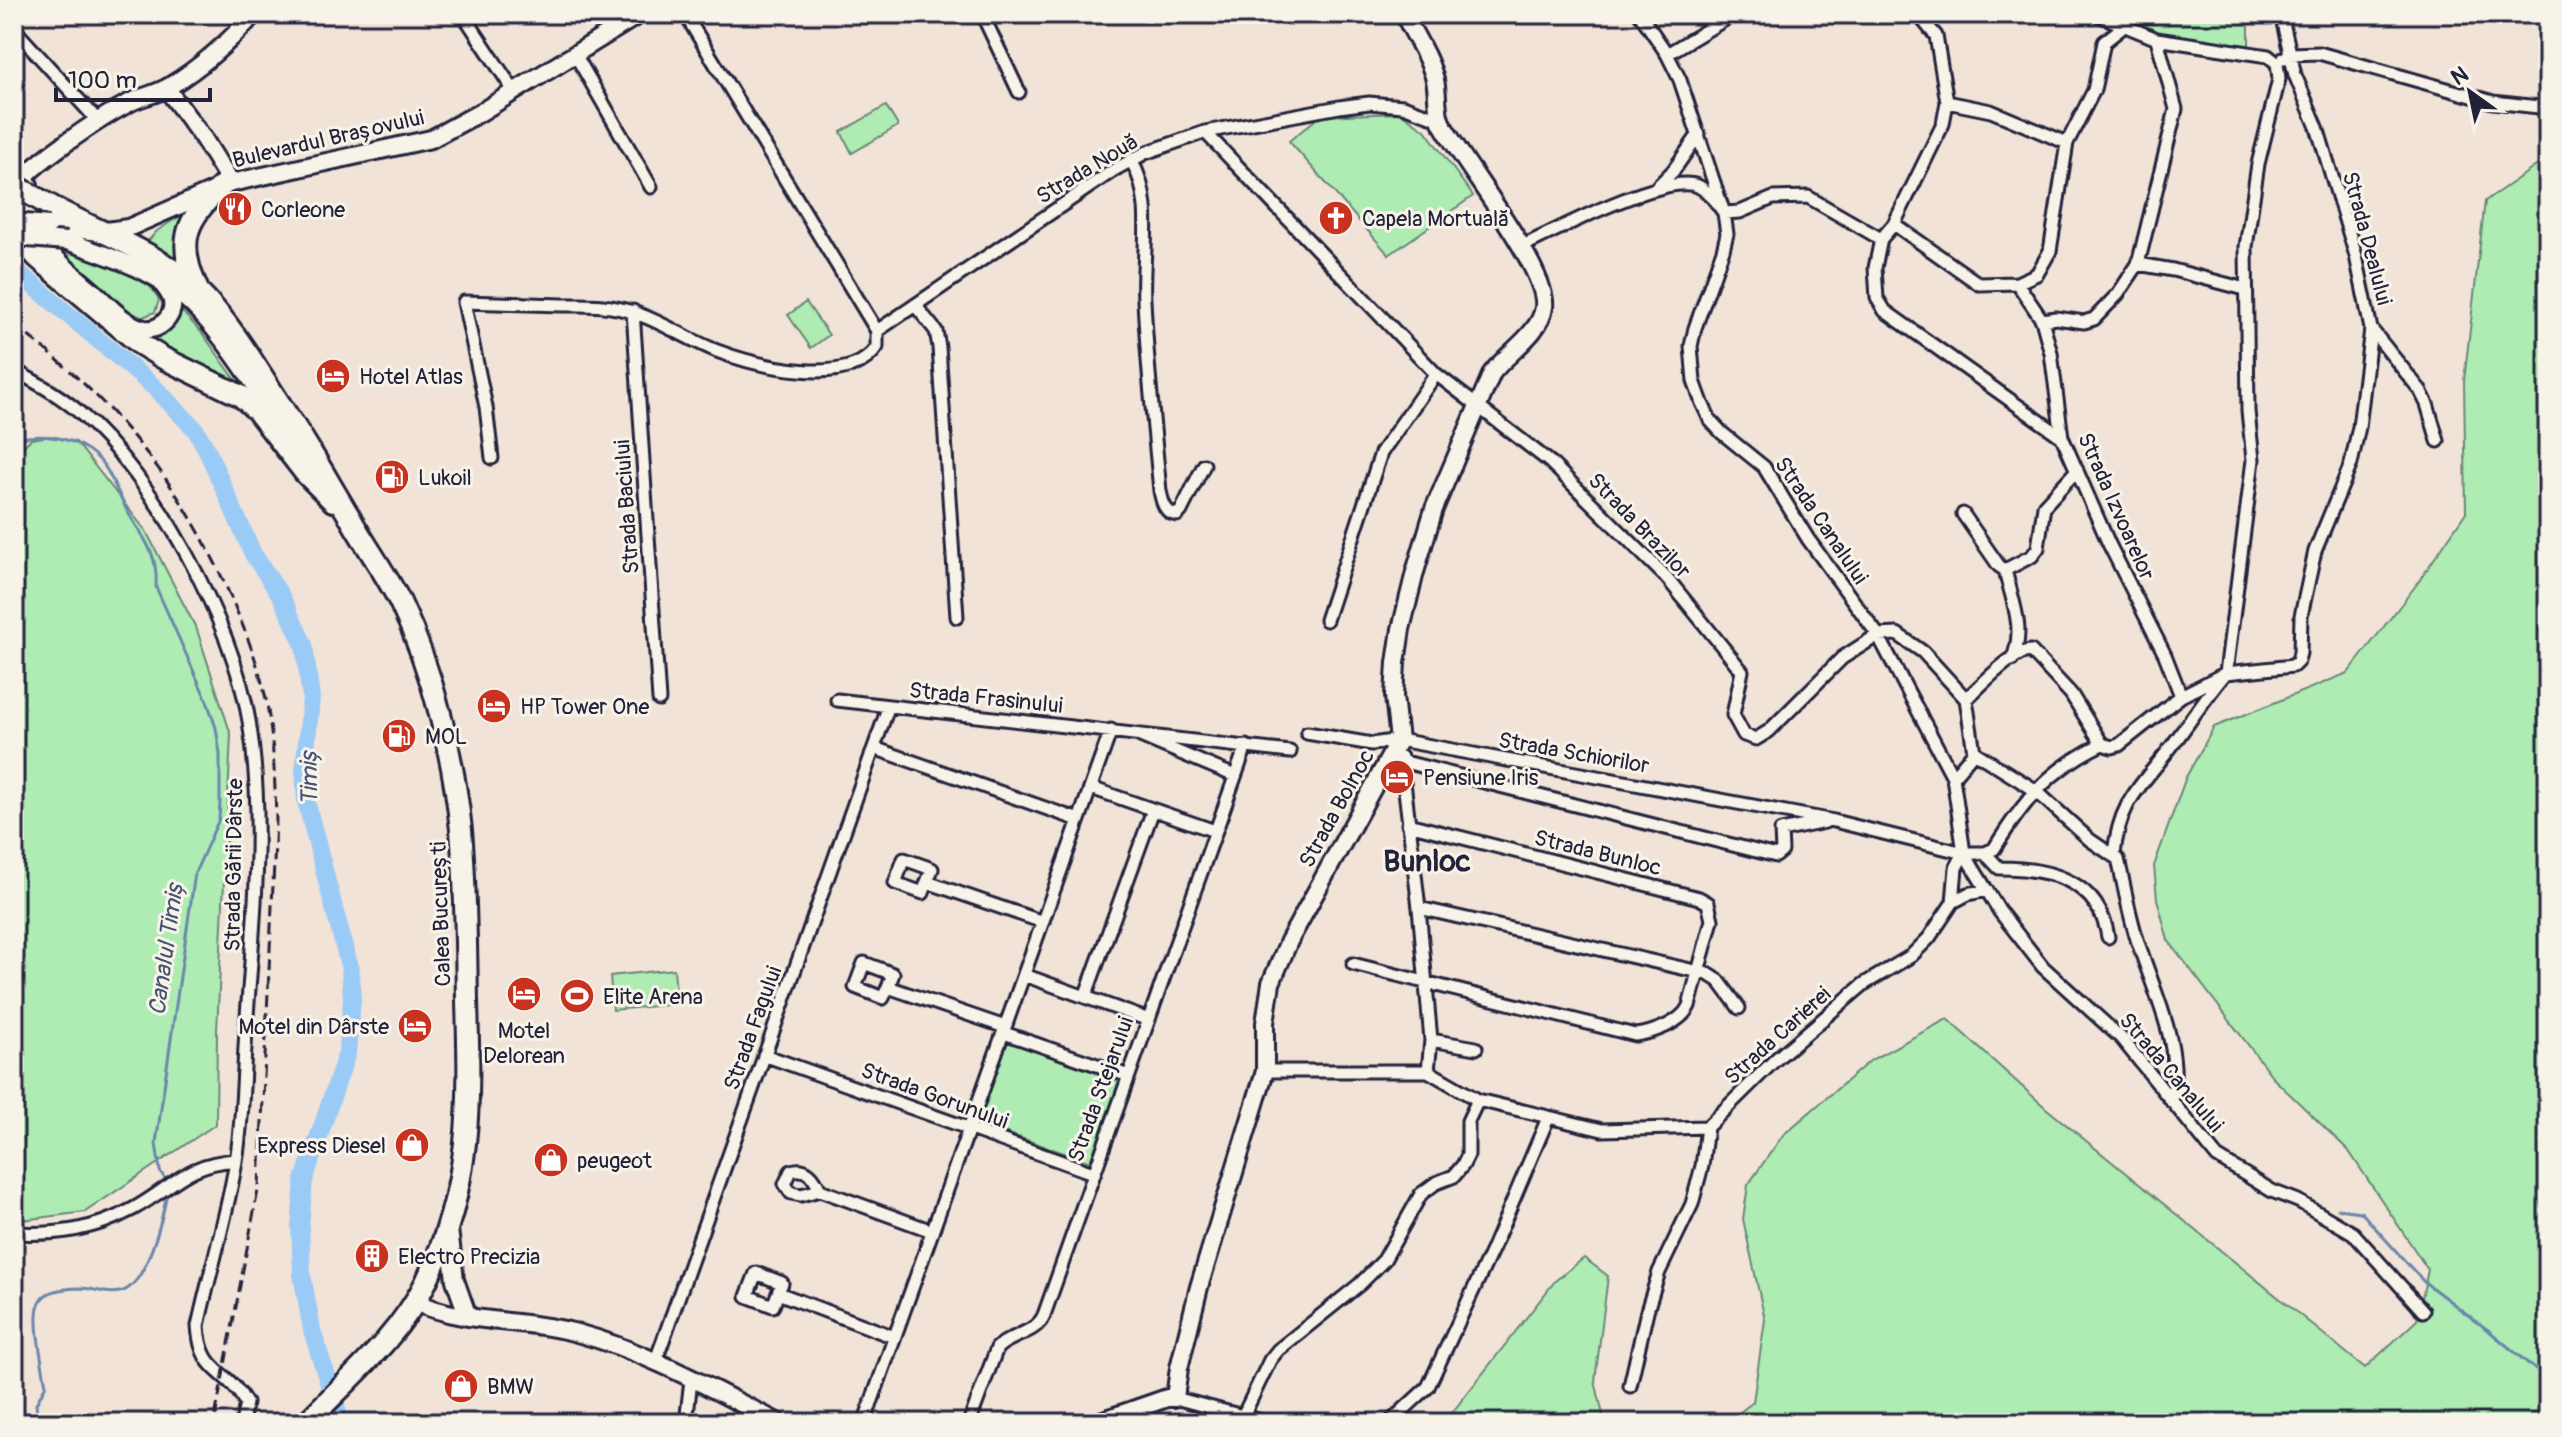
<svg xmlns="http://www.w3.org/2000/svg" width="2562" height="1437" viewBox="0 0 2562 1437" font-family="Pangolin,sans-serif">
	<rect width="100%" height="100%" fill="#f2e3d8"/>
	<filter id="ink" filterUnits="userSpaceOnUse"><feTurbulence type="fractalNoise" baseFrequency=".0125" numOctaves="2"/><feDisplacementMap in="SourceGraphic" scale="16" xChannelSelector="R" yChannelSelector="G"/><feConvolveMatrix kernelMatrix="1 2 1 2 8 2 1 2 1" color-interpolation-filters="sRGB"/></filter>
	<g filter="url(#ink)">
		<path fill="#aeecb3" stroke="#688777" stroke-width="2" d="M2112 14H2249V46L2158 36Z
			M886 106 898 126 852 153 841 132Z
			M1401 113 1425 130 1473 196 1389 255 1289 141 1320 116Z
			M2548 158V1423H1726L1753 1402 1765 1320 1743 1219 1748 1185 1783 1135 1871 1060 1947 1019 2047 1109 2365 1368 2417 1320 2428 1270 2348 1150 2275 1080 2168 940 2157 899 2154 866 2186 777 2214 727 2348 673 2417 584 2466 512 2464 381 2485 201Z
			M184 213 186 215 180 267 148 241 157 231Z
			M70 251C98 255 147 272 159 300L155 312 138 319 129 313 68 261Z
			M173 302 202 333 245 393 141 336Z
			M806 302 829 335 811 348 788 315Z
			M50 436 76 442 146 531 197 630 231 735 217 1031 216 1124 85 1212 14 1221V455L31 439Z
			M674 969 677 1004 613 1010 610 976Z
			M1007 1041 1119 1081 1090 1162 978 1123Z
			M1584 1258 1608 1276 1595 1381 1605 1423H1440L1451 1414 1555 1281Z"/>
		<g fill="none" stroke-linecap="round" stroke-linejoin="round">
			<path stroke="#6a87ab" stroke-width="3" d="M14 439C48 432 87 438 107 470 115 484 121 500 129 514 145 541 158 553 156 587L207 701 216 728 220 754V803L219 819 195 873 156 1143 160 1171 167 1182
				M2338 1209 2361 1212 2423 1281 2488 1330 2548 1380
				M38 1423 36 1404 46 1385C43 1369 40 1353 38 1336 34 1299 39 1289 80 1288 94 1288 108 1296 123 1291 147 1283 163 1216 167 1193"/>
			<path stroke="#9acbf6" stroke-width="18" d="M14 269 153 386 195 429 206 448 253 554 281 596 304 645 311 698 304 771 306 801 350 969 352 1000 347 1053 304 1180 300 1227 302 1275 312 1330 341 1423"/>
			<g stroke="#22223b" stroke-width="17">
				<path id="street" d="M463 14 514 91
					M982 14 1019 92
					M1640 14 1667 54 1680 80 1724 213 1727 234 1723 250 1695 328 1691 346 1694 381 1702 403 1710 420 1722 433 1764 467 1808 539 1878 635 1953 777 1964 853 2000 912 2043 967 2121 1038 2217 1157 2272 1191 2298 1201 2353 1233 2423 1311
					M1918 14 1936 36 1947 102 1943 124 1894 224 1881 239 1875 268 1877 298 1885 311 2062 437
					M2096 14 2157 39 2268 56 2277 63 2279 79 2258 164 2246 247 2248 411 2253 460 2226 673C2207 695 2191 720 2174 743 2143 785 2119 799 2114 855
					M14 29 99 122
					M575 54 651 187
					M1667 54 1734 14
					M2284 58 2290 54 2319 53 2493 102 2548 108
					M1947 102 1991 111 2067 143
					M1205 132 1436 374 1550 462 1667 578 1742 671 1733 715 1744 735 1756 739 1769 731 1842 658 1878 635 1897 634 1923 652 1966 699 1974 752 1953 777
					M1131 160C1156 202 1141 253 1144 300 1147 364 1154 427 1160 491 1162 501 1165 514 1177 515L1181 511 1204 465
					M1657 187 1673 171 1699 134
					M1894 224 1979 284 2017 283 2037 274 2050 251 2067 143 2094 90 2104 42 2123 27
					M1521 247C1554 231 1666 172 1698 186 1710 192 1717 203 1724 213L1740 212 1773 198 1808 197 1881 239
					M2138 264 2173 270 2245 289
					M2017 283 2042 320 2051 353 2062 437 2109 544 2165 655 2181 696
					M915 305 936 331 939 347 957 617
					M633 311 659 700
					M2042 320 2056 318 2084 322 2094 319 2118 294 2138 264 2176 109 2157 39
					M2371 329 2420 390 2427 404 2438 441
					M877 331 1114 170 1145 153 1205 132 1339 107 1369 103 1403 106 1439 119
					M14 370C37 383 60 395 80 413 155 478 233 622 249 721 265 819 254 918 247 1016 243 1064 244 1114 236 1161 227 1216 210 1271 198 1326 201 1375 226 1367 246 1403L242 1423
					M492 458 486 407 464 302C497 303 529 304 562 305 578 305 595 304 611 307 651 313 681 337 717 351 757 366 850 389 877 347V331L685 14
					M1963 514 1999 566 2005 570
					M1326 620 1381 453 1436 374
					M2012 660C2026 630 2012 600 2005 570L2032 556 2038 548 2044 506 2077 470
					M1966 699C1981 686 2012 651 2031 651L2071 694 2102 744
					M837 700 1290 752
					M1307 733 1372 744 1399 740 1834 821 1964 853H1985L1994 849C2024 800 2050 769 2102 744L2112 747 2119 745 2181 696 2226 673 2293 666 2298 661 2300 653 2301 616 2315 551 2351 464 2359 427 2371 329 2356 256 2317 127 2295 75 2281 14
					M1140 736 1235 776
					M874 748 1079 820
					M1974 752 2035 790 2090 840 2118 859C2125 889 2130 922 2141 951 2158 1002 2182 1047 2172 1102
					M1401 757 1419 908 1431 1040 1428 1071
					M1401 761 1776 856 1782 851 1781 831 1825 822
					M1091 788 1215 831
					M1985 853 1999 868C2049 868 2099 880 2108 937
					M927 882 923 893 895 883 904 859 932 869 927 882 1043 922
					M1953 902 1968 894 1987 890
					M1419 908 1708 974 1719 981 1739 1008
					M1353 964 1635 1035C1653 1033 1681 1023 1689 1006L1712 920 1708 903 1699 898 1408 824
					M1024 975 1149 1020
					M888 987 883 998 855 987 864 963 893 974 888 987 1005 1027
					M1085 997 1153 810
					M1004 1033 1129 1076
					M1431 1040 1476 1048
					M764 1055 1093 1173
					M1265 1071H1428
					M1428 1071 1478 1100 1602 1130 1707 1127 1775 1060 1864 984 1911 956 1929 938 1953 902 1956 868 1964 853
					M820 1190 801 1195 791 1193 785 1184 791 1171C807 1166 814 1177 820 1190L932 1231
					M14 1233C58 1235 94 1230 133 1209 175 1186 184 1164 236 1160
					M778 1293 773 1306 747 1296 756 1273 782 1283 778 1293 894 1337
					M655 1363 888 708
					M1630 1386 1647 1311 1659 1272 1692 1204 1702 1166 1707 1127
					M1175 1398 1269 1423
					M1243 1416 1270 1360 1278 1350 1360 1284 1384 1260 1421 1194 1436 1183 1454 1176 1463 1165 1468 1155V1121L1478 1100
					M686 1423 691 1380
					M864 1423 1111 730
					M969 1423 997 1348C1011 1334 1036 1334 1044 1315L1246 746
					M1389 1423 1428 1387 1492 1250 1548 1118"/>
			</g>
			<g stroke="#22223b" stroke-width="22">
				<path id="secondary" d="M231 183 431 139 481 112 640 14
					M449 1229 455 1280 468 1317
					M415 1302C466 1325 524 1318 577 1333 648 1352 714 1390 779 1423
					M1095 1423 1167 1398H1175L1179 1368 1199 1287 1265 1071V1023L1271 983 1289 941 1399 740 1394 696 1396 663 1401 629 1415 572 1434 509 1492 373C1507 353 1541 333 1544 307 1549 270 1462 162 1441 122 1436 111 1438 93 1435 80 1430 58 1414 35 1404 14"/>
			</g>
			<g stroke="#22223b" stroke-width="22">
				<path id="primary" d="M29 185C16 234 65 266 96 294 109 306 124 323 141 328 157 334 175 317 172 301 171 295 167 290 163 285
					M14 190C25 167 105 115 131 102 143 96 158 94 170 86 201 67 230 41 254 14
					M49 225 99 232 128 228 231 183 203 138 167 89
					M67 241C107 256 149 268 183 296 225 332 261 397 294 442"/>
			</g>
			<g stroke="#22223b" stroke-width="26">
				<path id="highway" d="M49 205C99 233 155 250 197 290 234 326 261 376 289 418 311 450 329 483 349 516 365 545 385 572 400 602 433 671 453 754 461 830 466 887 466 944 467 1002 470 1105 472 1185 426 1282 399 1337 348 1379 306 1423
					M14 232 37 257 140 344 163 358 241 396 257 411 305 473 333 501
					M197 288C176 242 186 218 222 186"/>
			</g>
			<use href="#street" stroke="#f7f3e8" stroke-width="11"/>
			<use href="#secondary" stroke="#f7f3e8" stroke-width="16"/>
			<use href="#primary" stroke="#f7f3e8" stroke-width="16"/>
			<use href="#highway" stroke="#f7f3e8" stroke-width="20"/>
			<path stroke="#22223b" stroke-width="3" stroke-dasharray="12 6" stroke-linecap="butt" d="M14 325C117 402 186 489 235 607 250 642 264 680 269 717 274 751 275 785 276 820L259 1185 214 1423"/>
			<g stroke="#22223b" stroke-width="22" stroke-linecap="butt">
				<path id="primary-bridge" d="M14 222 49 225
					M14 237 67 241"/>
			</g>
			<g stroke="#22223b" stroke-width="26" stroke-linecap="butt">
				<path id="highway-bridge" d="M14 185 49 205"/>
			</g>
			<use href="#primary-bridge" stroke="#f7f3e8" stroke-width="16"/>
			<use href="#highway-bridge" stroke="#f7f3e8" stroke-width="20"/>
		</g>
	</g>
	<defs>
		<g id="restaurant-disc" transform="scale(1.8)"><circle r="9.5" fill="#c8321e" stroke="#f7f3e8"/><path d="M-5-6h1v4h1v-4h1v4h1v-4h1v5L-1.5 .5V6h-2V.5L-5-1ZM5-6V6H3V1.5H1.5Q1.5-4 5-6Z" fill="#fff"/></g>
		<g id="church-disc" transform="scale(1.8)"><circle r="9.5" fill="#c8321e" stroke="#f7f3e8"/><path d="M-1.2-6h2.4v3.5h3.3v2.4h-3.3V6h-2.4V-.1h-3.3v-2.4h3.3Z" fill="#fff"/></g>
		<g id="hotel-disc" transform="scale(1.8)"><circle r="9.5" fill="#c8321e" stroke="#f7f3e8"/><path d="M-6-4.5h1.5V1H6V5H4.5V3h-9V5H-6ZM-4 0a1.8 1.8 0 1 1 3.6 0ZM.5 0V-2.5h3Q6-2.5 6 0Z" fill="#fff"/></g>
		<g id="fuel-disc" transform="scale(1.8)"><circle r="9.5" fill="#c8321e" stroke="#f7f3e8"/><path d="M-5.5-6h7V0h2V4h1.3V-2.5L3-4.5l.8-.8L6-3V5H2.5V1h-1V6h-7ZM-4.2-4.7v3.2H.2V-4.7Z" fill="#fff"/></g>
		<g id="stadium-disc" transform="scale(1.8)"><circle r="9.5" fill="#c8321e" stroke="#f7f3e8"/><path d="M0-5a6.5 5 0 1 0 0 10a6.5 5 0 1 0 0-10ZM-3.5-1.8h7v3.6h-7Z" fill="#fff"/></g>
		<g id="shop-disc" transform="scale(1.8)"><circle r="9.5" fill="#c8321e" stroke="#f7f3e8"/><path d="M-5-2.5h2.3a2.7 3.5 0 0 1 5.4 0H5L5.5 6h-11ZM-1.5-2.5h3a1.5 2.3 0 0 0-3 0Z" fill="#fff"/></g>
		<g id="building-disc" transform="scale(1.8)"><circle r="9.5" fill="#c8321e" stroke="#f7f3e8"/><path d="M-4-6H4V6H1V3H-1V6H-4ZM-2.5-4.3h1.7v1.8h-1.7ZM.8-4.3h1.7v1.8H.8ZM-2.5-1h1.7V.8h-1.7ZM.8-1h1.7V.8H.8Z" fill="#fff"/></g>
	</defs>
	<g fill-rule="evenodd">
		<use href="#restaurant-disc" x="235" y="209"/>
		<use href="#church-disc" x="1336" y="218"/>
		<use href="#hotel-disc" x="333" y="376"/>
		<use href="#fuel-disc" x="392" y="477"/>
		<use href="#hotel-disc" x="494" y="706"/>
		<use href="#fuel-disc" x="399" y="736"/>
		<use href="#hotel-disc" x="1397" y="777"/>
		<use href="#hotel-disc" x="524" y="994"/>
		<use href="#stadium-disc" x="577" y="996"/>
		<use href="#hotel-disc" x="415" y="1026"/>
		<use href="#shop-disc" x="412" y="1145"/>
		<use href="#shop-disc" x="551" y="1160"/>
		<use href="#building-disc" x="372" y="1256"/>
		<use href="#shop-disc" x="461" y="1386"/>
	</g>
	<g text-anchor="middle" stroke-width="6" stroke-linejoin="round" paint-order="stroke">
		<g font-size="22" fill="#22223b" stroke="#f7f3e8">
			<text transform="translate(328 138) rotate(-13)" y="8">Bulevardul Brașovului</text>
			<text transform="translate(1087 168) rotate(-31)" y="8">Strada Nouă</text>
			<text transform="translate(2368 238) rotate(75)" y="8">Strada Dealului</text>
			<text transform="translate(2117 506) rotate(66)" y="8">Strada Izvoarelor</text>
			<text transform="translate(626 507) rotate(-94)" y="8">Strada Baciului</text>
			<text transform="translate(1822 520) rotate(56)" y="8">Strada Canalului</text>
			<text transform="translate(1640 525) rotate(46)" y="8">Strada Brazilor</text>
			<text transform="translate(986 697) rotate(6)" y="8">Strada Frasinului</text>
			<text transform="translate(1574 752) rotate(10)" y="8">Strada Schiorilor</text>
			<text transform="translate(1336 808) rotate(-61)" y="8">Strada Bolnoc</text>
			<text transform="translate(1598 852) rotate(14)" y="8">Strada Bunloc</text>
			<text transform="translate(233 865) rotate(-89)" y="8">Strada Gării Dârste</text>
			<text transform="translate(440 914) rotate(-92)" y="8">Calea București</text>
			<text transform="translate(752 1028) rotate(-70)" y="8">Strada Fagului</text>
			<text transform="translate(1777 1035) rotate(-42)" y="8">Strada Carierei</text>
			<text transform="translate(2172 1072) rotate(50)" y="8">Strada Canalului</text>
			<text transform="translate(1100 1089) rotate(-70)" y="8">Strada Stejarului</text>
			<text transform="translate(935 1095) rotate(20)" y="8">Strada Gorunului</text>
		</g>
		<g font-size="22" fill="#22223b" stroke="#f7f3e8" text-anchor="start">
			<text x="261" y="217">Corleone</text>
			<text x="1362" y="226">Capela Mortuală</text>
			<text x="359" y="384">Hotel Atlas</text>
			<text x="418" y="485">Lukoil</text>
			<text x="520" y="714">HP Tower One</text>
			<text x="425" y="744">MOL</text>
			<text x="1423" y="785">Pensiune Iris</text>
			<text x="603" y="1004">Elite Arena</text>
			<text x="389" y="1034" text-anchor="end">Motel din Dârste</text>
			<text x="524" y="1038" text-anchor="middle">Motel<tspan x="524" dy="25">Delorean</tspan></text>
			<text x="386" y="1153" text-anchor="end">Express Diesel</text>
			<text x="577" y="1168">peugeot</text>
			<text x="398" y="1264">Electro Precizia</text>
			<text x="487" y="1394">BMW</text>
		</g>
		<g font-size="24" font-style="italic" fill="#465573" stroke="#f7f3e8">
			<text transform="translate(309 777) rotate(-91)" y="8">Timiș</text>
			<text transform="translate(166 948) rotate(-82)" y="8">Canalul Timiș</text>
		</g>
		<g font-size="30" font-weight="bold" fill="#22223b" stroke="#f7f3e8">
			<text x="1427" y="871">Bunloc</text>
		</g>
	</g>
	<rect width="2562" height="1437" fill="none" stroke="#f7f3e8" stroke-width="48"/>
	<rect x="24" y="24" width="2514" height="1389" fill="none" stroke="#22223b" stroke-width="3" filter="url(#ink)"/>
	<g transform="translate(2470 92) rotate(327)" stroke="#f7f3e8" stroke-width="6" paint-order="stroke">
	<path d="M0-6L14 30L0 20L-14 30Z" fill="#22223b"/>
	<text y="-12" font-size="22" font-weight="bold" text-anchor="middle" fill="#22223b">N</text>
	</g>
	<path d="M56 88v12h154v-12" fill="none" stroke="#22223b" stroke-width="4"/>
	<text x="68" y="88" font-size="24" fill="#22223b" stroke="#f7f3e8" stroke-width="6" paint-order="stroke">100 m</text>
</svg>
